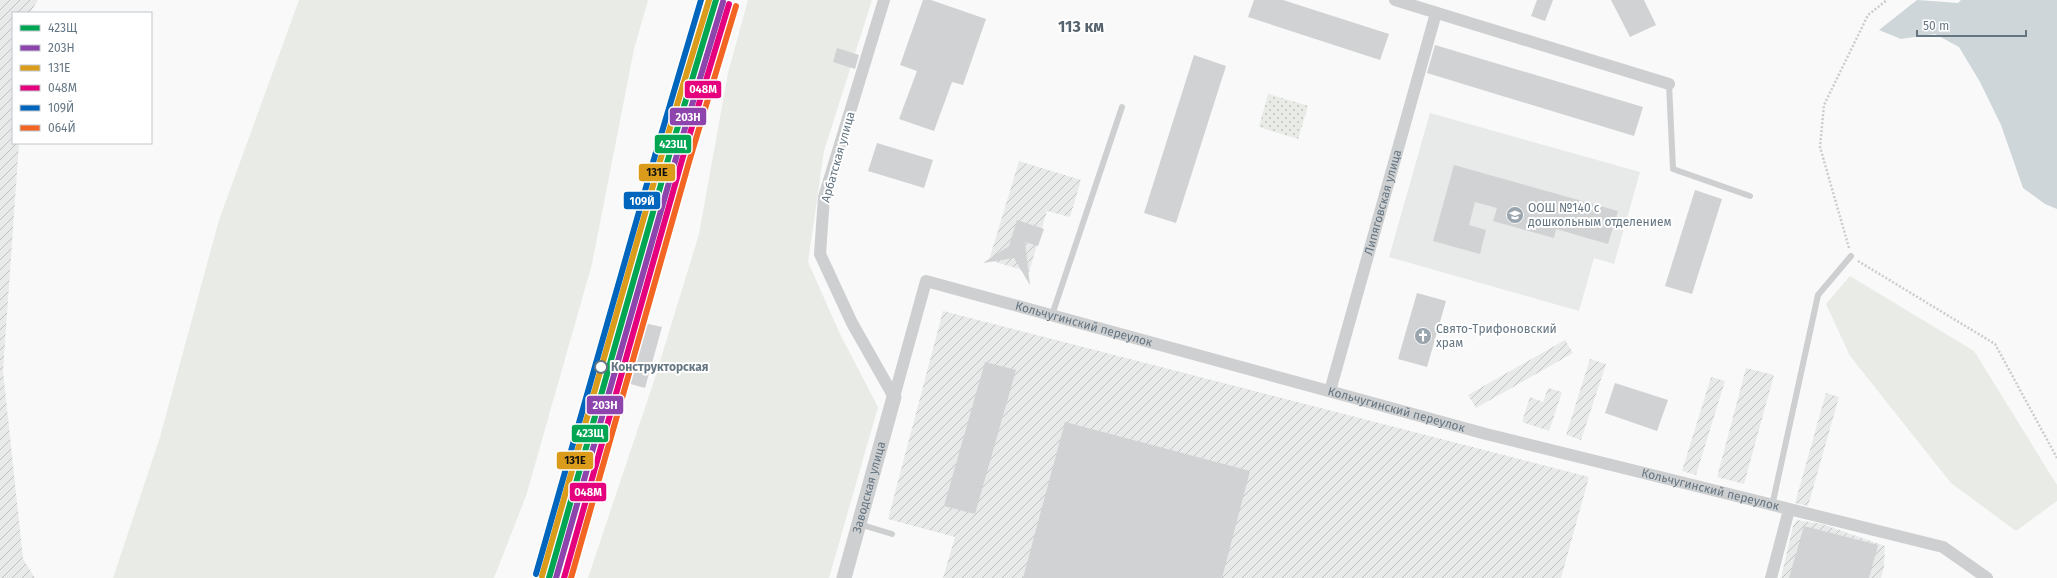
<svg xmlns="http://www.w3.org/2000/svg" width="2057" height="578" viewBox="0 0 2057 578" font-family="'Fira Sans',sans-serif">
	<defs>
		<pattern id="industrial-furrows" width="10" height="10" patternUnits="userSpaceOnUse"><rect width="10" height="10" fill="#e8e9e9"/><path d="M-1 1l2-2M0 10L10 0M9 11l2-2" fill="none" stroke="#c0c1c2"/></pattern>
		<pattern id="grass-dots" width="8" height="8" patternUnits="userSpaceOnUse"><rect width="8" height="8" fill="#e8ebe6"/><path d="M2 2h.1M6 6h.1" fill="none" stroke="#c0c3c0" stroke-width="1.8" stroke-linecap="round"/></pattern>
	</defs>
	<rect width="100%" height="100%" fill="#f9f9f9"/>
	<path fill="#e8e9e9" d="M1430 113 1640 172 1614 264 1594 258 1579 311 1389 257Z"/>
	<path fill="url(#industrial-furrows)" d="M0 0H38L30 13H13V143H19L3 371 23 559 35 578H0Z
		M1019 161 1081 180 1070 217 1047 211 1029 272 989 260Z
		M943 311 1589 477 1561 578H943L955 537 888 519Z
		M1565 340 1573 353 1476 408 1468 395Z
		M1590 359 1606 364 1581 440 1566 435Z
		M1746 368 1774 375 1744 484 1717 477Z
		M1711 377 1725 381 1696 475 1682 471Z
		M1548 388 1562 392 1549 431 1522 422 1530 397 1543 402Z
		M1826 393 1839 397 1808 506 1795 503Z
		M1797 520 1822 524 1885 546 1884 567 1881 578H1781L1793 526Z"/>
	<path fill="url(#grass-dots)" d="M1268 94 1308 106 1298 139 1259 127Z"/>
	<path fill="#e8ebe6" d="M299 0H648L634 49 592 264 526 496 494 578H113L160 437 219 220Z
		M748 0H872L824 151 808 262 840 334 878 407 829 578H588L654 381 699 234 728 73Z
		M1850 276 1974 351 2057 485V501L2016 531 1951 483 1850 356 1826 304Z"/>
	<path fill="#ced6d9" d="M1917 0 1958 3 1961 0H2057V209L2045 204 2023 188 2001 125 1980 82 1959 47 1935 34 1901 39 1879 30Z"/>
	<path fill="#d0d2d3" d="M923 0H931L986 19 963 85 952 82 934 131 899 119 917 71 900 65Z
		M1254 0H1283L1389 34 1380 60 1248 17Z
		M1537 0H1553L1545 21 1531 16Z
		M1611 0H1644L1656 25 1630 37Z
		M1435 45 1643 107 1634 136 1427 73Z
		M837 48 859 55 855 69 833 62Z
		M1194 55 1226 66 1176 223 1144 213Z
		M877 143 933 160 924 188 868 171Z
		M1454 165 1618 211 1608 244 1556 229 1554 238 1493 221 1497 208 1475 202 1469 225 1486 230 1480 254 1433 241Z
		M1695 190 1722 199 1692 294 1665 286Z
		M1017 220 1044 229 1038 246 1025 242 1030 285 1014 258 983 263 1009 246Z
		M1417 293 1446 301 1427 367 1398 359Z
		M644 323 662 327 645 388 627 383Z
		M985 362 1016 370 975 514 944 506Z
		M1615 383 1668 400 1657 431 1605 413Z
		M1065 422 1250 471 1222 578H1023Z
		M1804 526 1878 545 1869 578H1789Z"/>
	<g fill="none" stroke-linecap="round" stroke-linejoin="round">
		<path stroke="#cbcccd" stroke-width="2.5" stroke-dasharray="2 2" stroke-linecap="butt" d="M1849 248 1820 147 1824 105 1868 15 1887 0
			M1858 261 1995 344 2057 458"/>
		<path stroke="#cecfd0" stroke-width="6" d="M1669 84 1673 169 1750 196
			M1052 315 1122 107
			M1772 506 1818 295 1851 256
			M859 524 892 534"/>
		<g stroke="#cecfd0" stroke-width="12">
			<path d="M884 0 824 197 820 254 852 323 894 397"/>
			<path d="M1395 0 1669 84"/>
			<path id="s1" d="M1330 391 1436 13"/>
			<path id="s2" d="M894 397 926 281 1486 434 1943 547 1987 578"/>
			<path d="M1771 578 1789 510"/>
		</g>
		<path stroke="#cecfd0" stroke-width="15" id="s3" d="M844 578 894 397"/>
		<g stroke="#fff" stroke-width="9">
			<path id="rail-1" d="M549 578 669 156 716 0"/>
		</g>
		<g stroke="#fff" stroke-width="9">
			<path id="rail-2" d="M556 578 676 158 723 2"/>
		</g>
		<g stroke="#fff" stroke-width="9">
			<path id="rail-3" d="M542 576 662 154 709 0"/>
		</g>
		<g stroke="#fff" stroke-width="9">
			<path id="rail-4" d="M564 578 682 160 729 4"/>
		</g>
		<g stroke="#fff" stroke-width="9">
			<path id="rail-5" d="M536 574 656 152 701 0"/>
		</g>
		<g stroke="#fff" stroke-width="9">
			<path id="rail-6" d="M571 578 689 162 736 6"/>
		</g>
		<use href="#rail-1" stroke="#00a651" stroke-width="6"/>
		<use href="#rail-2" stroke="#8e44ad" stroke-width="6"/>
		<use href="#rail-3" stroke="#da9c1a" stroke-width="6"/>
		<use href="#rail-4" stroke="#e5007d" stroke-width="6"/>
		<use href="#rail-5" stroke="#0065bd" stroke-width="6"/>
		<use href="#rail-6" stroke="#f26522" stroke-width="6"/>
	</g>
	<defs>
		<g id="school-disc" transform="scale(0.9)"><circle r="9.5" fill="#99a4ac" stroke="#fff"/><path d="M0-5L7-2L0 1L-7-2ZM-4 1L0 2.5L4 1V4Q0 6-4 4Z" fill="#fff"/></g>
		<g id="church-disc" transform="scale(0.9)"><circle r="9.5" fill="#99a4ac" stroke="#fff"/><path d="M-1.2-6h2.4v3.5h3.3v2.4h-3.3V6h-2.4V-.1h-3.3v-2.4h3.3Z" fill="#fff"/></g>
	</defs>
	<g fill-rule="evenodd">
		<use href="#school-disc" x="1515" y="215"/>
		<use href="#church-disc" x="1423" y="336"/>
	</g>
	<circle fill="#fff" stroke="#657683" stroke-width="2" cx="601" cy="367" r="6"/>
	<g text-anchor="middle" stroke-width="4" stroke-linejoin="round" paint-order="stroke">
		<g font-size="12" fill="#657683" stroke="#fff">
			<text transform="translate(838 157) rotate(-74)" y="4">Арбатская улица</text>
			<text dy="4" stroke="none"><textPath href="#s1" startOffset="196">Липяговская улица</textPath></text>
			<text dy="4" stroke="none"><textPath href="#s2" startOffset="284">Кольчугинский переулок</textPath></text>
			<text dy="4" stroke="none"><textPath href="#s2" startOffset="608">Кольчугинский переулок</textPath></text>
			<text dy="4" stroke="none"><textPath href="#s3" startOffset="94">Заводская улица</textPath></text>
			<text dy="4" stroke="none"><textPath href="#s2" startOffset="932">Кольчугинский переулок</textPath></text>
		</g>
		<g font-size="12" fill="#657683" stroke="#fff" text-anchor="start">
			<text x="1528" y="212">ООШ №140 с<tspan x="1528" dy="14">дошкольным отделением</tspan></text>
			<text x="1436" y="333">Свято-Трифоновский<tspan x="1436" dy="14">храм</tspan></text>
		</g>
		<g font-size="12" font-weight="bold" fill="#657683" stroke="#fff" text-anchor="start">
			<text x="611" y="371">Конструкторская</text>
		</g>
		<g font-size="16" font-weight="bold" fill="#57646e" stroke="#fff">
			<text x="1081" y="32">113 км</text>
		</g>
	</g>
	<g stroke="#fff" stroke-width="1.5">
		<rect x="684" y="80" width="38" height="19" rx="4" fill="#e5007d"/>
		<rect x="669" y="107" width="38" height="19" rx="4" fill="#8e44ad"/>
		<rect x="654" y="134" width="38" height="20" rx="4" fill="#00a651"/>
		<rect x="638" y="163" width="38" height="19" rx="4" fill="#da9c1a"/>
		<rect x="623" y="191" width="38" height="19" rx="4" fill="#0065bd"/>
		<rect x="586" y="395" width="38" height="20" rx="4" fill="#8e44ad"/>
		<rect x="571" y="424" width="38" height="19" rx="4" fill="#00a651"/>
		<rect x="556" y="451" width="38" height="19" rx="4" fill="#da9c1a"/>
		<rect x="569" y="482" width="38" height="20" rx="4" fill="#e5007d"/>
	</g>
	<g font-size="11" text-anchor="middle" font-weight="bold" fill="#fff">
		<text x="703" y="93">048М</text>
		<text x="688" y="121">203Н</text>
		<text x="673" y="148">423Щ</text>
		<text x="642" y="205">109Й</text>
		<text x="605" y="409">203Н</text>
		<text x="590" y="437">423Щ</text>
		<text x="588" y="496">048М</text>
	</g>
	<g font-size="11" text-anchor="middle" font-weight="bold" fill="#111">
		<text x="657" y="176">131Е</text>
		<text x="575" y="464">131Е</text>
	</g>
	<rect x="12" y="12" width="140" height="132" fill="#ffffff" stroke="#c1c8cd"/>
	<rect x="20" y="25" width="20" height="6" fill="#00a651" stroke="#c1c8cd"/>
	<text x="48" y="32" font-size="12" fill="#657683">423Щ</text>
	<rect x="20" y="45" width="20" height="6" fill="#8e44ad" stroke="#c1c8cd"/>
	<text x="48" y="52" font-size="12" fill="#657683">203Н</text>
	<rect x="20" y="65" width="20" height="6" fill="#da9c1a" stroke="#c1c8cd"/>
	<text x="48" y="72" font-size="12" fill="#657683">131Е</text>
	<rect x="20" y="85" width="20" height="6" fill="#e5007d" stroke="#c1c8cd"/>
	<text x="48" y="92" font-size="12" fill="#657683">048М</text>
	<rect x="20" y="105" width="20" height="6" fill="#0065bd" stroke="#c1c8cd"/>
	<text x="48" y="112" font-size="12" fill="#657683">109Й</text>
	<rect x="20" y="125" width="20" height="6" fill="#f26522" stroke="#c1c8cd"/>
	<text x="48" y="132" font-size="12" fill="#657683">064Й</text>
	<path d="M1917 30v6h109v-6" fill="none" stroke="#657683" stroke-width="2"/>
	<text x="1923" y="30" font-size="12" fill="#657683" stroke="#ffffff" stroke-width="3" paint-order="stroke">50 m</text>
</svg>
